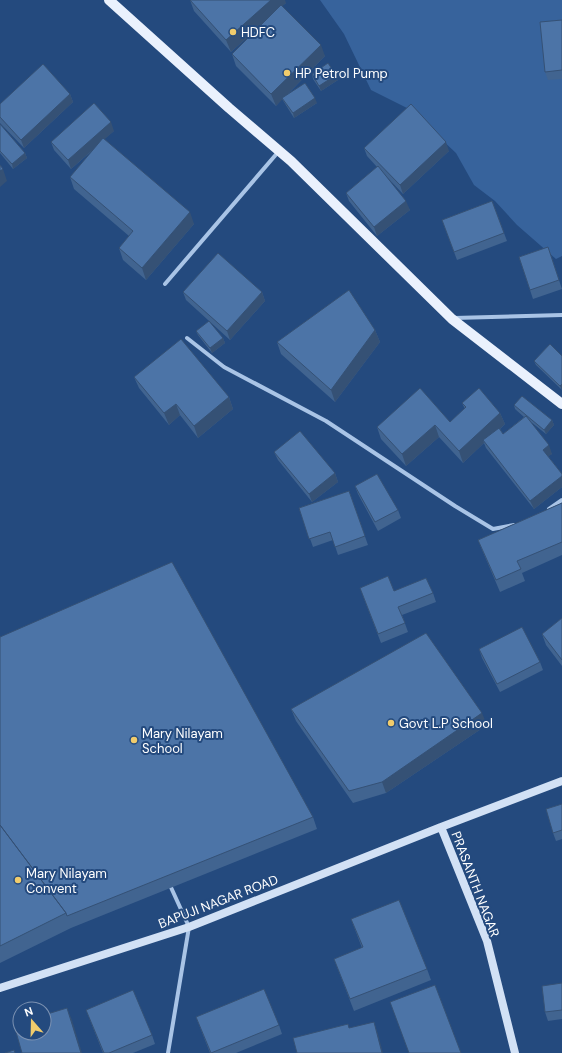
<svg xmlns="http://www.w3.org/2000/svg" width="562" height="1053" viewBox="0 0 562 1053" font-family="'DM Sans',sans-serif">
	<rect width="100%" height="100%" fill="#244a7e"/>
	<path fill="#37639c" d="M320 0H562V256L556 259 517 225 495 201 474 185 456 153 409 109 371 90 344 34Z"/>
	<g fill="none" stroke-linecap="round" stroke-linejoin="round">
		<path stroke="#a9c4e6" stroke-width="4" d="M165 284 279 151
			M454 318 562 315
			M187 338 224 367 326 421 455 506 493 529 514 525
			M549 509 562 500
			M168 1053 189 927 169 883"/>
		<path stroke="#d2e1f5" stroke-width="8" d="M0 988 189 927 441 827
			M515 1053 487 941 441 827 562 781"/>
		<path stroke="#eaf1fd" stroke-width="10" d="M109 0 229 108 291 161 452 319 562 404"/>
	</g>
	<path fill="#416490" d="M190 0 286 3 282 6 325 56 287 95 317 103 294 118 284 102 282 99 276 106 236 66 232 54 269 18 231 52 194 11Z
		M562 20V79L548 80 545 72Z
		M312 74 338 80 321 91 313 79Z
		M70 94 73 102 24 148 0 123V104Z
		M0 124 25 153 27 158 13 169 0 153Z
		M114 131 104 139 194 224 146 280 123 260 119 248 129 236 74 189 70 177 94 149 71 169 54 150 51 142Z
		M364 148 449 151 403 194 384 174 410 210 377 236 349 201 346 193 377 167 367 156Z
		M492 201 507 241 457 260 442 220Z
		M548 247 562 289 533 299 519 257Z
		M183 292H262L265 301 230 340 186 300Z
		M375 330 380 342 335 402 281 354 277 342Z
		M196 331 223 338 225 343 212 353 198 335Z
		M550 344 562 390 536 365 534 361Z
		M134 377 229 397 233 409 198 438 180 415 169 425 139 388Z
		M462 403 500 413 505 424 500 429 503 434 524 417 515 409 514 405 552 420 554 425 546 434 531 422 552 454 548 456 562 474V487L534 509 486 448 484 443 463 463 439 437 406 466 381 439 377 427 450 422 465 409Z
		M274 452 335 473 338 482 312 502 278 460Z
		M355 486 398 510 401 518 378 531 358 494Z
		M349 491 368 545 338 555 333 540 313 547 299 508Z
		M562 503V555L522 573 525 581 500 592 483 552 478 540Z
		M394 591 433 593 436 602 402 615 408 632 381 643 363 596Z
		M562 618V666L546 645 542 634Z
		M0 637 313 817 317 829 71 928 0 963Z
		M479 649 540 662 543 670 500 692 482 658Z
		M291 709 487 725 386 793 353 803 296 721Z
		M562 804V839L556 841 553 833Z
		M351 919 427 969 431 980 354 1011 334 959 362 948Z
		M562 983V1019L548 1021 545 1012Z
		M86 1010 152 1035 155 1044 133 1053H103Z
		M196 1017 279 1025 282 1034 236 1053H210Z"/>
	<path fill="#355175" d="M271 0H285L286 3 231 52 226 40Z
		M321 45 325 56 276 106 271 94Z
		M336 75 338 80 321 91 319 86Z
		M70 94 73 102 24 148 21 140Z
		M315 98 317 103 294 118 293 113Z
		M111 122 114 131 71 169 68 160Z
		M446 142 449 151 403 194 400 185Z
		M25 153 27 158 13 169 12 164Z
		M3 169 7 181 0 187V171Z
		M406 201 410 210 377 236 374 227Z
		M190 212 194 224 146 280 142 268Z
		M262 292 265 301 230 340 227 331Z
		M375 330 380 342 335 402 331 390Z
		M223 338 225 343 212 353 210 348Z
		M562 384V390L560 386Z
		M229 397 233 409 198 438 194 426Z
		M176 404 180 415 169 425 164 413Z
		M500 413 505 424 485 443 483 440 484 443 463 463 459 451Z
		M552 420 554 425 546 434 544 430Z
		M435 425 439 437 406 466 402 454Z
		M549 445 552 454 546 458 543 450Z
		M335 473 338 482 312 502 309 494Z
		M562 476V487L534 509 530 501Z
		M482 713 487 725 386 793 382 782Z
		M67 1008 72 1020 82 1053H81Z
		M374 1022 378 1034 383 1053H382Z"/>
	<path fill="#4c74a7" stroke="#355175" d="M190 0H271L226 40Z
		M281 5 321 45 271 94 232 54Z
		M562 20V70L545 72 540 22Z
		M328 63 336 75 319 86 312 74Z
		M43 64 70 94 21 140 0 117V104Z
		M305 83 315 98 293 113 282 98Z
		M94 103 111 122 68 160 51 142Z
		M411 104 446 142 400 185 364 148Z
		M0 124 25 153 12 164 0 151Z
		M103 138 190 212 142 268 119 248 133 231 70 177Z
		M0 165 3 169 0 171Z
		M378 166 406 201 374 227 346 193Z
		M492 201 504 233 454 252 442 220Z
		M548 247 559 280 530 290 519 257Z
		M218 253 262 292 227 331 183 292Z
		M349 290 375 330 331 390 277 342Z
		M209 321 223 338 210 348 196 331Z
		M181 339 229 397 194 426 176 404 164 413 134 377Z
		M550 344 562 356V384L560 386 534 361Z
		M420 388 450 422 466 407 462 403 479 388 500 413 459 451 435 425 402 454 377 427Z
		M522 396 552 420 544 430 514 405Z
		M526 416 549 445 543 450 562 474V476L530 501 483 440 499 428 503 434Z
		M300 431 335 473 309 494 274 452Z
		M377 474 398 510 375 522 355 486Z
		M349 491 365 536 335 547 330 532 309 539 299 508Z
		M562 503V542L517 561 521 569 496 580 478 540Z
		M172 562 313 817 67 916 66 913 0 825V637Z
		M388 576 394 591 426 578 433 593 398 607 405 623 378 634 360 588Z
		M562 618V660L542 634Z
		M522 627 540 662 497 684 479 649Z
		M426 633 482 713 382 782 349 791 291 709Z
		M562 804V830L553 833 546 809Z
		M0 825 66 913 0 946Z
		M399 900 427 969 350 999 334 959 363 947 351 919Z
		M562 983V1010L545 1012 542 986Z
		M435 985 461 1053H409L390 1002Z
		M264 989 279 1025 211 1053 196 1017Z
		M133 990 152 1035 109 1053H104L86 1010Z
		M67 1008 81 1053H22L14 1025 20 1023V1033H44V1015Z
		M374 1022 382 1053H297L293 1038 348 1024 349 1028Z
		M14 1050 15 1053H5Z"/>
	<g fill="#f1cc6c" stroke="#244a7e" stroke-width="1.5">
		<circle cx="233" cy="32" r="4"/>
		<circle cx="287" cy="73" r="4"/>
		<circle cx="391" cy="723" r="4"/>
		<circle cx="134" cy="740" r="4"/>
		<circle cx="18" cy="880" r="4"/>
	</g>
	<g text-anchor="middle" stroke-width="4" stroke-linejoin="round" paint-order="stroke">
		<g font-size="13" fill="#fff" stroke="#244a7e" text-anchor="start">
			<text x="241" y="37">HDFC</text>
			<text x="295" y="78">HP Petrol Pump</text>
			<text x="399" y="728">Govt L.P School</text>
			<text x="142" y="738">Mary Nilayam<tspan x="142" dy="15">School</tspan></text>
			<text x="26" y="878">Mary Nilayam<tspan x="26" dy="15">Convent</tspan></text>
		</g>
		<g font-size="13" fill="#fff" stroke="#244a7e">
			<text transform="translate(476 884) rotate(69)" y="5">PRASANTH NAGAR</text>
			<text transform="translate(218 901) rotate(-21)" y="5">BAPUJI NAGAR ROAD</text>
		</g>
	</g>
	<g transform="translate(32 1021) rotate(340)"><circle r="19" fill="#244a7e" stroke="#7c92b2"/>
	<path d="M0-3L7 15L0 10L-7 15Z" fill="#f1cc6c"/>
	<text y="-6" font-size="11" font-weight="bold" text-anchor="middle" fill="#ffffff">N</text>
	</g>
</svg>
